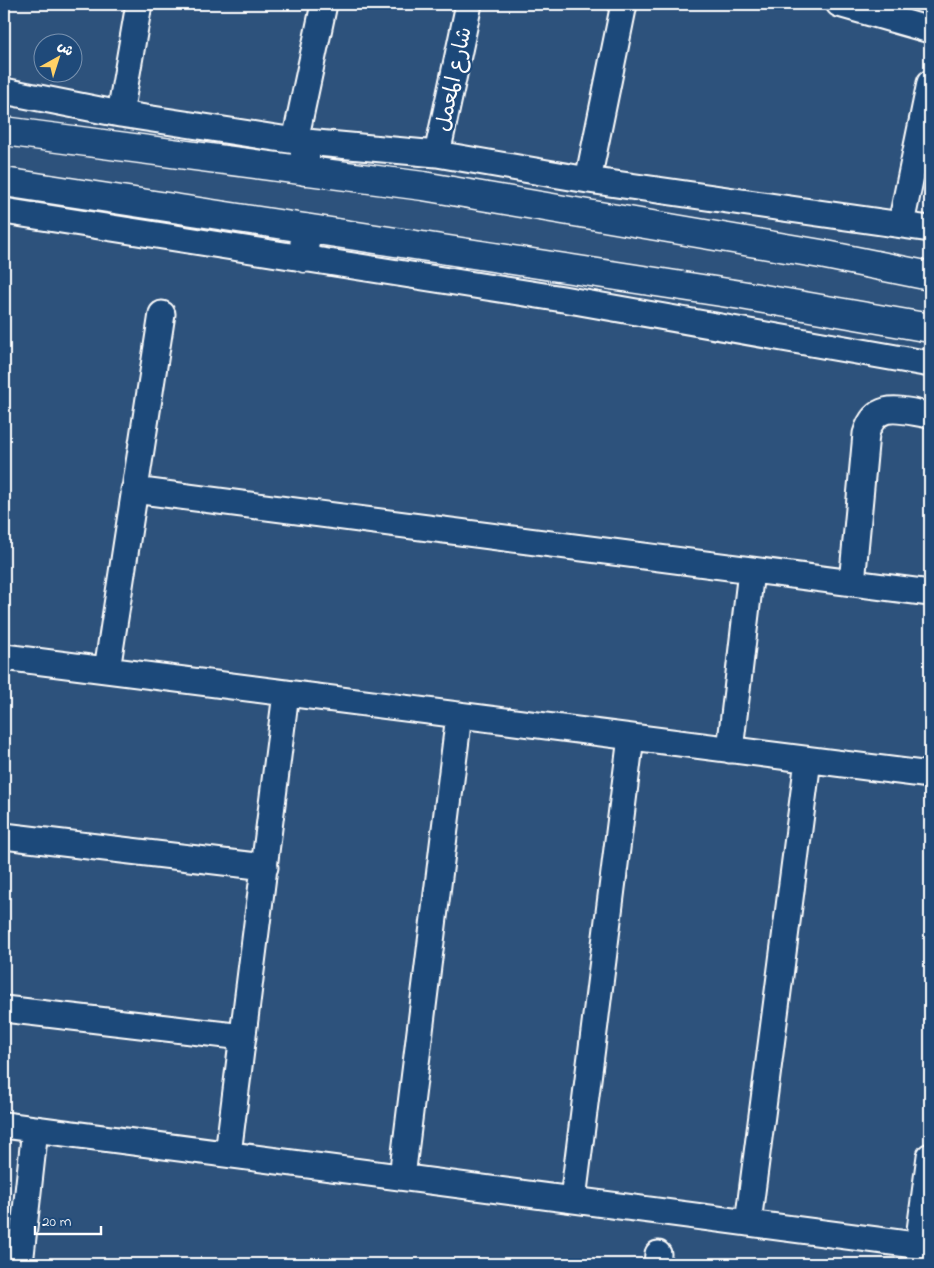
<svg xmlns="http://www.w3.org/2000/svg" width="934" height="1268" viewBox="0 0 934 1268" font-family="'Indie Flower','Playpen Sans Arabic',sans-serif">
	<rect width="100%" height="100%" fill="#2d527c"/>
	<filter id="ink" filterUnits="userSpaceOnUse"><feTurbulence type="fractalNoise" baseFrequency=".02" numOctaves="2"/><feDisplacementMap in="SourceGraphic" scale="10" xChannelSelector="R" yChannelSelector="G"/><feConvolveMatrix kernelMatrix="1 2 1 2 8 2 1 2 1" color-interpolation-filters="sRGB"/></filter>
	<g filter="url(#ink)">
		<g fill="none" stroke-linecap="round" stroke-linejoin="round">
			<g stroke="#fff" stroke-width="29">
				<path id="minor" d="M839 4 930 30
					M4 91 120 114 295 141 437 154 588 180 930 229
					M120 114 139 4
					M295 141 324 4
					M437 154 469 4
					M588 180 624 4
					M4 211 563 299 930 364
					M901 224 930 83
					M134 490 930 593
					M852 583 866 434C876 399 902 411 930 415
					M4 657 930 775
					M107 670 162 314
					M730 750 751 571
					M4 836 265 867
					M4 1009 243 1037
					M4 1125 930 1247
					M228 1154 286 693
					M402 1177 459 715
					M573 1199 631 737
					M748 1223 808 760
					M918 1245 930 1156
					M20 1264 35 1129
					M657 1264 658 1254"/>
			</g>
			<g stroke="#fff" stroke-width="31">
				<path id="tertiary" d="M4 131 423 186 821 254 930 276
					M305 171V142
					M4 182 741 295 930 328
					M304 258 305 228"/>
			</g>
			<use href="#minor" stroke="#1f4a7a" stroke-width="25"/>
			<use href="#tertiary" stroke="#1f4a7a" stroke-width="28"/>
		</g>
	</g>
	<g text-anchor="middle" stroke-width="4.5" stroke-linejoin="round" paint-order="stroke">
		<g font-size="21" fill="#fff" stroke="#1f4a7a">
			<text transform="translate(453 79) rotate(-78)" y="7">شارع المعمل</text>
		</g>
	</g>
	<rect width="934" height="1268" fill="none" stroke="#1f4a7a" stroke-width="20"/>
	<rect x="10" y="10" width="914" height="1248" fill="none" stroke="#fff" stroke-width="2" filter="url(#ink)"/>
	<g transform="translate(58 58) rotate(39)"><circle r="24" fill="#1f4a7a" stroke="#7992af"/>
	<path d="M0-4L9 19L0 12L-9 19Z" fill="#ffd166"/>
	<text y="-8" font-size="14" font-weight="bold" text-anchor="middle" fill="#ffffff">ش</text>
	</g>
	<path d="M35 1226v8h66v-8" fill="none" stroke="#ffffff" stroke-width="2.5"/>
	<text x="42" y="1226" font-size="15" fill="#ffffff" stroke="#1f4a7a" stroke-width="4" paint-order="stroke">20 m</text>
</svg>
